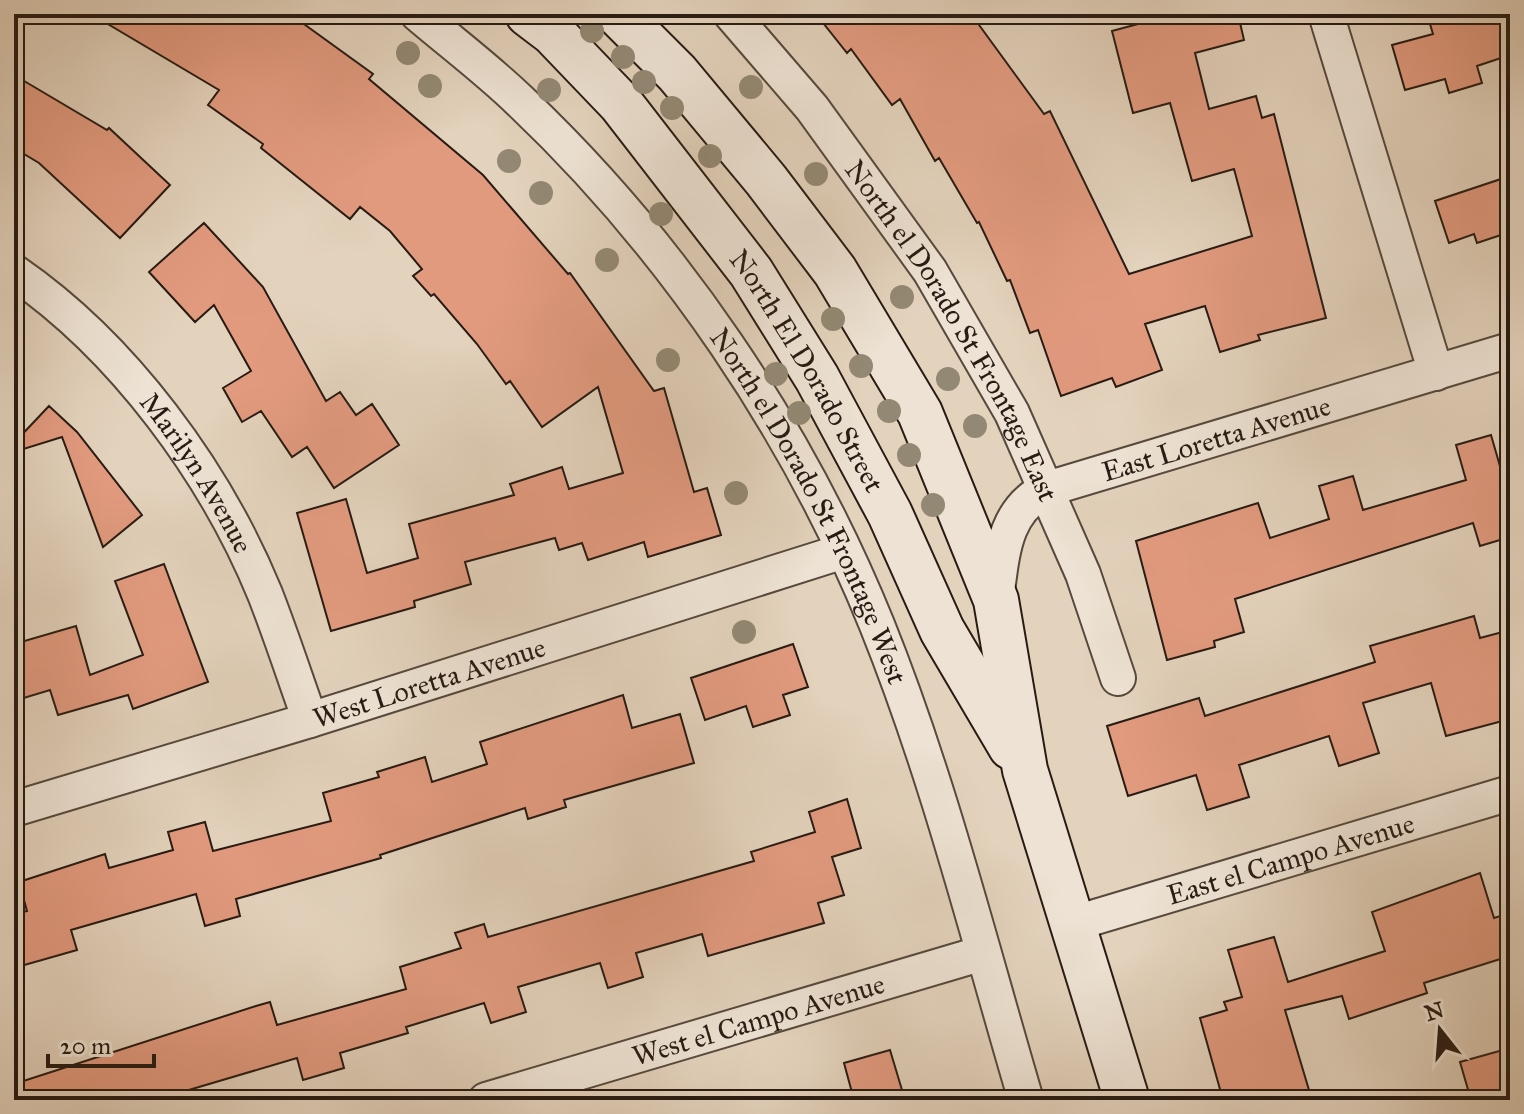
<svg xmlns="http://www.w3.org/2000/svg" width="1524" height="1114" viewBox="0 0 1524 1114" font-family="'IM FELL Great Primer',serif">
	<rect width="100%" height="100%" fill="#e3d2bc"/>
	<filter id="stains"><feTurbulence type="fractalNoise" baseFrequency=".0025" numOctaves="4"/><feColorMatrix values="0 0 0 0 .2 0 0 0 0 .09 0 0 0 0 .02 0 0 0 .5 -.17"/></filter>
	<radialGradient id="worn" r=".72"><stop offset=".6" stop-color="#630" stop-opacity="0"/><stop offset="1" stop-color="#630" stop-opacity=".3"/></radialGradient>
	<path fill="#e29a7f" stroke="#271b13" stroke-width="2" d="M91 14H290L373 74 369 79 483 175 568 274 570 273 654 391 664 388 694 492 707 488 721 535 648 557 644 542 588 560 582 543 559 550 555 538 465 562 471 584 414 601 415 607 331 631 297 513 346 499 367 573 418 558 409 524 514 495 510 484 562 467 569 489 623 473 598 387 542 427 510 381 506 384 477 344 434 294 431 296 413 276 422 269 390 231 360 207 350 219 261 148 263 144 208 105 219 90Z
		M816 14H971L1044 114 1050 111 1129 274 1252 236 1234 169 1192 181 1170 103 1133 113 1112 31 1175 14H1238L1244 40 1195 53 1209 109 1256 96 1262 118 1274 114 1326 318 1258 335 1260 340 1220 352 1205 306 1145 324 1162 370 1116 387 1112 378 1061 396 1038 330 1030 333 1010 280 1007 281 979 222 977 223 939 158 935 161 900 99 892 105 851 49 847 53Z
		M1427 14H1510V55L1477 66 1482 83 1449 93 1445 79 1405 90 1392 45 1433 34Z
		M14 75 107 130 109 128 170 185 120 238 39 163 14 148Z
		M1510 176V232L1477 243 1474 234 1449 243 1435 201Z
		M204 223 263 287 326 401 340 392 356 415 372 404 399 445 334 488 307 447 292 457 261 411 242 422 223 388 251 371 214 305 195 322 149 272Z
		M49 406 77 432 142 515 103 547 62 437 14 452V443Z
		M1491 435 1510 501V537L1480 546 1473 523 1235 599 1244 632 1214 641 1215 647 1167 660 1136 541 1258 503 1270 538 1329 519 1319 486 1353 476 1363 510 1466 480 1456 445Z
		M164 564 208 682 133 709 128 695 58 715 50 690 14 701V644L76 626 90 675 143 655 115 581Z
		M1474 616 1480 638 1510 630V719L1446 736 1431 683 1363 703 1379 753 1339 766 1329 736 1239 765 1249 797 1207 810 1196 775 1128 796 1107 726 1199 698 1205 716 1375 662 1370 646Z
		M793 644 808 687 783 695 790 715 753 727 746 706 705 720 691 678Z
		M623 695 632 728 680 714 694 763 564 800 566 807 528 819 525 808 380 855 381 858 236 899 240 916 205 926 196 894 71 930 77 950 14 968V914L27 911 19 882 105 854 109 868 173 850 168 832 205 822 213 851 331 821 323 793 379 777 377 772 425 757 432 782 487 764 480 742Z
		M847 799 861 848 832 857 844 895 818 903 824 923 708 956 702 934 636 953 643 977 608 988 600 963 518 987 526 1012 491 1023 484 1003 406 1027 408 1033 340 1053 344 1068 303 1080 297 1058 155 1100H14V1084L256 1006 270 1002 277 1025 406 989 400 967 461 948 455 933 484 924 488 937 754 861 751 852 815 832 809 812Z
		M1480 873 1494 918 1510 913V956L1424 983 1427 993 1349 1019 1342 996 1285 1010 1312 1100H1223L1200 1018 1227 1010 1224 1002 1242 997 1228 950 1274 937 1288 982 1385 951 1372 912Z
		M1510 1048V1100H1471L1460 1062Z
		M890 1050 905 1100H854L844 1063Z"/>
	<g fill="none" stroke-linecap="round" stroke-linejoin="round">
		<g stroke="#56493d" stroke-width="38">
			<g id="minor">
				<path id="s1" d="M418 14C452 43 488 70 520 101 673 246 798 430 877 625 939 779 979 941 1026 1100"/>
				<path id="s2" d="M731 14 812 108 930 271 1012 413 1083 574 1118 678"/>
				<path d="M1326 14 1436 373"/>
				<path id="s3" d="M14 272C123 347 215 472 265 594 281 635 295 678 310 720"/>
				<path id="s4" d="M996 599C1002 556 1003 510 1047 489L1510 350"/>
				<path id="s5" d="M14 809 310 720 844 551"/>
				<path id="s6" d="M1072 924 1510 793"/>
				<path id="s7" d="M486 1100 983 953"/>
			</g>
		</g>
		<g stroke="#271b13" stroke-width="48">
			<g id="secondary">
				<path id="s8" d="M528 14 553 33 621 104 751 272 817 378 890 514 942 630 1011 747"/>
				<path d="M618 14 677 73 766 180 835 271 920 413 996 600 1025 770 1127 1100"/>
			</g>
		</g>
		<use href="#minor" stroke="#ede2d3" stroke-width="34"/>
		<use href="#secondary" stroke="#ede2d3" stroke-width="44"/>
	</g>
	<g fill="#938873">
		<circle cx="592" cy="31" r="12"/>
		<circle cx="408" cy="53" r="12"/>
		<circle cx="623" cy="57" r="12"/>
		<circle cx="644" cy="82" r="12"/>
		<circle cx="430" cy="86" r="12"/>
		<circle cx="751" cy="87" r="12"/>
		<circle cx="549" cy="90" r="12"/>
		<circle cx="672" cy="108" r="12"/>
		<circle cx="710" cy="156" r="12"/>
		<circle cx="509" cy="161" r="12"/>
		<circle cx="816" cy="174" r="12"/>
		<circle cx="541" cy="193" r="12"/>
		<circle cx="661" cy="214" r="12"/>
		<circle cx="607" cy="260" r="12"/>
		<circle cx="902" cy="297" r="12"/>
		<circle cx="833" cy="319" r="12"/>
		<circle cx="668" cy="360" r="12"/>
		<circle cx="861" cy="366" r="12"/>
		<circle cx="776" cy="374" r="12"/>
		<circle cx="948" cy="379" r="12"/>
		<circle cx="889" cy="411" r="12"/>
		<circle cx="799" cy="413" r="12"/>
		<circle cx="975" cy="426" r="12"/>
		<circle cx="909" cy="455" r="12"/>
		<circle cx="736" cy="493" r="12"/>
		<circle cx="933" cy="505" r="12"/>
		<circle cx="744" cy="632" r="12"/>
	</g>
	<g text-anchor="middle" stroke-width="7" stroke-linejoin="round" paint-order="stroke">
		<g font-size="28" fill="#271b13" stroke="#ede2d3">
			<text dy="10" stroke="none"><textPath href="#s2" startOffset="388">North el Dorado St Frontage East</textPath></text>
			<text dy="10" stroke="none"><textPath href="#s8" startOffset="456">North El Dorado Street</textPath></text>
			<text dy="10" stroke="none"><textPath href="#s4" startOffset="304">East Loretta Avenue</textPath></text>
			<text dy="10" stroke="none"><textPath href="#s3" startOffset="274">Marilyn Avenue</textPath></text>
			<text dy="10" stroke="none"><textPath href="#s1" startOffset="636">North el Dorado St Frontage West</textPath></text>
			<text dy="10" stroke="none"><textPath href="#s5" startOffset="434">West Loretta Avenue</textPath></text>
			<text dy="10" stroke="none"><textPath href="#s6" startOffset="228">East el Campo Avenue</textPath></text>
			<text dy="10" stroke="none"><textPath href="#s7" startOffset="284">West el Campo Avenue</textPath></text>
		</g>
	</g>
	<rect width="1524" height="1114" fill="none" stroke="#e3d2bc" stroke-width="48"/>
	<rect x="16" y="16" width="1492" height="1082" fill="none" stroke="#271b13" stroke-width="4"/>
	<rect x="24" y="24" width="1476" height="1066" fill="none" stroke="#271b13" stroke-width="2"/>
	<g transform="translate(1440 1030) rotate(343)" stroke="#ede2d3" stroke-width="6" paint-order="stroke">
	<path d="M0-6L14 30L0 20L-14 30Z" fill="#271b13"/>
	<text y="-12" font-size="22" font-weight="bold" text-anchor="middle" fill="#271b13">N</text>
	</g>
	<path d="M48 1054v12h106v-12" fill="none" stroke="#271b13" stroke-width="4"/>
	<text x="60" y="1054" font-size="24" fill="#271b13" stroke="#ede2d3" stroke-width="6" paint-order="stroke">20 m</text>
	<rect width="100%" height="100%" filter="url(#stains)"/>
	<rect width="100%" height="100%" fill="url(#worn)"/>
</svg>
